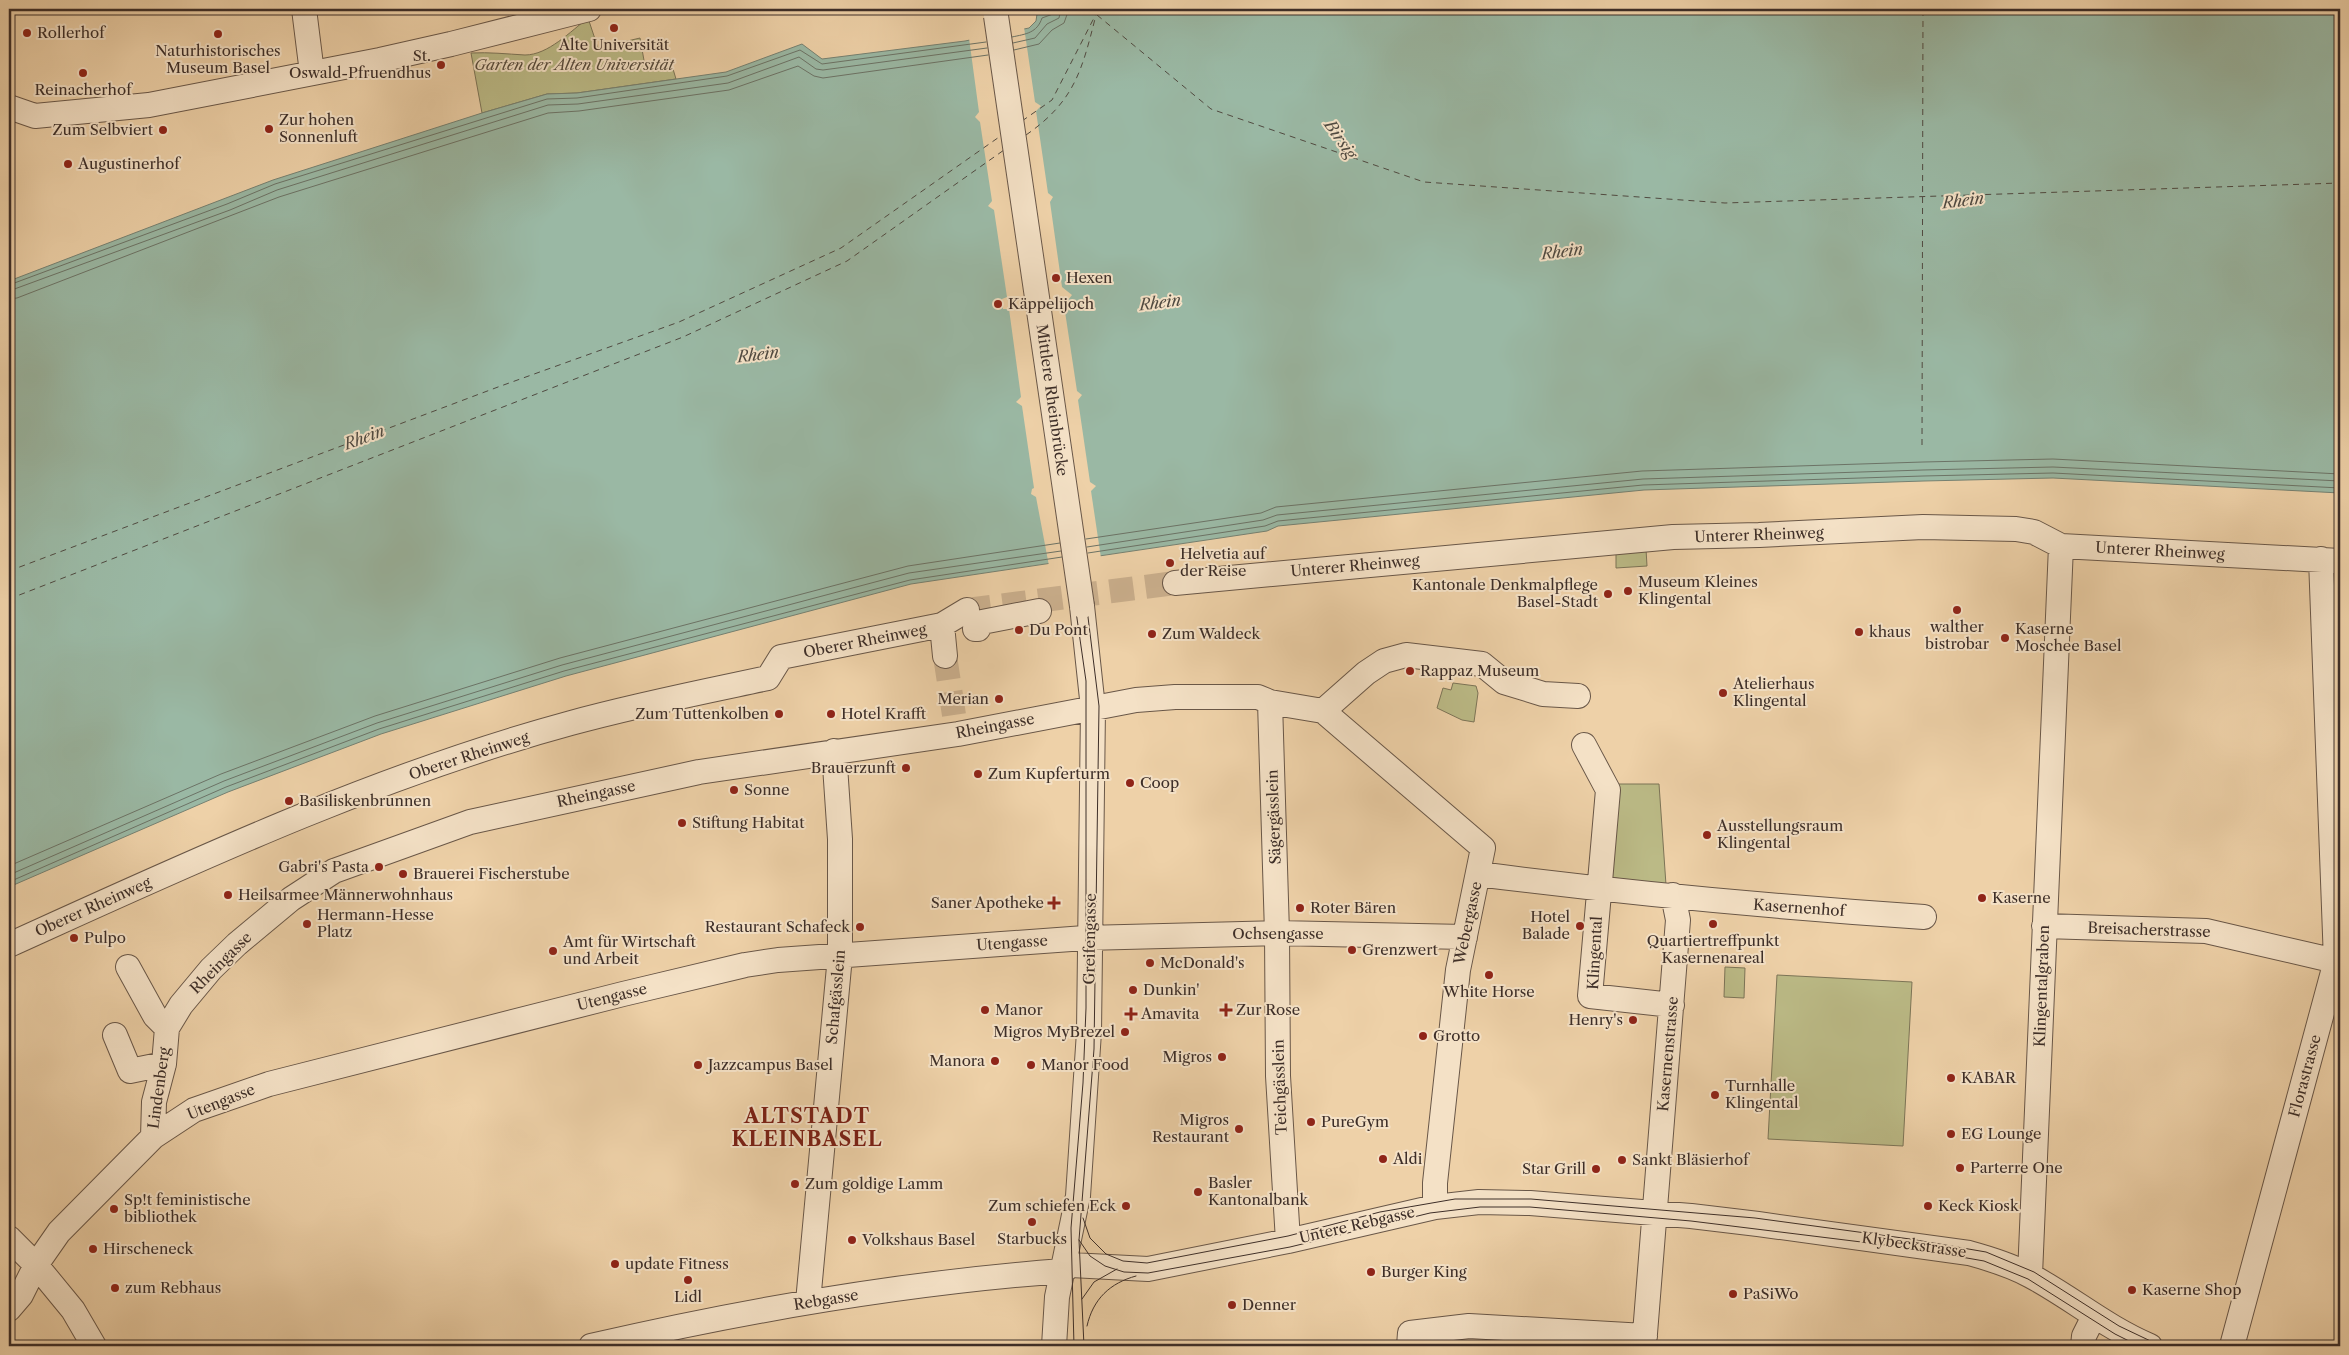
<svg xmlns="http://www.w3.org/2000/svg" width="2349" height="1355" viewBox="0 0 2349 1355" font-family="'Libre Caslon Text',serif">
	<rect width="100%" height="100%" fill="#eed1a8"/>
	<filter id="stains"><feTurbulence type="fractalNoise" baseFrequency=".004" numOctaves="4"/><feColorMatrix values="0 0 0 0 .2 0 0 0 0 .09 0 0 0 0 .02 0 0 0 .5 -.17"/></filter>
	<radialGradient id="worn" r=".72"><stop offset=".6" stop-color="#630" stop-opacity="0"/><stop offset="1" stop-color="#630" stop-opacity=".3"/></radialGradient>
	<path fill="#bbba86" stroke="#7c7457" d="M588 18 598 48 640 38 645 66 670 59 676 79 577 93 547 94 482 113 471 53C489 52 507 54 525 55 548 55 571 31 588 18Z
		M1646 549 1647 566 1616 568V551Z
		M1453 683 1476 686 1478 693 1474 722 1462 720 1437 708 1443 688 1451 690Z
		M1613 784H1659L1666 885 1608 877Z
		M1725 967 1745 968 1744 998 1724 997Z
		M1777 975 1912 982 1903 1146 1768 1139Z"/>
	<path fill="#9ab8a4" stroke="#758172" d="M1059 9 1080 10 1087 9H2340V493L2053 478 1924 481 1644 490 1278 526 1267 531 911 584 566 676 381 734 228 792 9 887V281L273 180 482 113 547 94 577 93 726 72 802 44 822 59 965 41 1029 28 1036 21 1037 14Z"/>
	<path fill="#eed1a8" d="M1024 27 1035 102 1041 106 1036 111 1048 193 1053 197 1050 202 1062 287 1072 295 1064 305 1077 391 1082 395 1078 400 1090 482 1096 486 1091 491 1101 558 1049 566 1036 497 1031 494 1032 489 1034 488 1022 406 1016 402 1021 397 1009 309H1003L1002 299 1007 297 994 210 988 206 992 201 980 122 975 117 979 112 969 38Z"/>
	<g fill="none" stroke-linecap="round" stroke-linejoin="round">
		<path stroke="#6c7366" stroke-width="1" d="M1012 37C1026 34 1037 33 1042 18L1053 14 1055 9
			M1013 43 1035 38 1047 24 1059 18 1061 9
			M1014 50 1039 44 1052 30 1064 23 1069 9
			M9 285 227 204 275 184 547 99 577 98 727 76 800 50 822 64 986 42
			M9 291 230 210 277 190 548 105 578 104 728 83 799 57 816 69 823 70 987 48
			M9 299 17 298 279 197 548 113 579 111 729 90 798 66 814 76 823 78 988 55
			M1086 539 1261 513 1276 507 1642 471 1923 462 2053 459 2340 474
			M1087 547 1263 520 1277 515 1643 479 1923 470 2053 467 2340 481
			M1088 553 1265 526 1278 521 1643 485 1923 476 2053 473 2340 488
			M9 866 221 774 375 716 560 658 908 566 1060 543
			M9 875 224 781 377 723 562 665 909 573 1061 551
			M9 882 226 787 379 729 564 671 910 580 1062 557"/>
		<path stroke="#504a41" stroke-width="1" stroke-dasharray="6 5" stroke-linecap="butt" d="M1097 15 1211 109 1424 182 1725 203 2340 183
			M1022 121 1052 100 1096 14
			M1026 135C1075 101 1082 70 1096 15
			M1922 445 1923 9
			M9 571 498 387 679 322 841 248 1002 135
			M9 599 683 337 847 261 1004 150"/>
		<path stroke="#cbb08e" stroke-width="24" stroke-dasharray="24 12" stroke-linecap="butt" d="M967 610 1175 583
			M945 656 954 715"/>
		<g stroke="#695748" stroke-width="26">
			<path id="minor" d="M304 9 312 73
				M9 107 35 116 149 105 380 60 451 44 589 9
				M1175 583 1673 537 1759 535 1923 527 2016 529 2034 532 2061 546 2340 561
				M942 625 945 656
				M975 629H978L977 623 1039 611
				M1270 702 1277 933 1278 1076 1288 1241
				M1323 711 1483 848 1458 970 1435 1183V1207
				M1323 711 1366 673 1384 661 1406 655 1482 664 1504 682 1543 694 1578 696
				M1584 745 1608 790 1590 996 1672 1005
				M1478 874C1626 893 1775 907 1924 917
				M2044 926 2206 931 2340 962
				M9 945C192 862 376 776 571 723 636 705 702 692 768 678L781 657 942 625 967 610
				M128 967 155 1016 167 1028
				M115 1035 130 1071 164 1064
				M153 1137 154 1102 164 1064 167 1028 181 1005 211 969 237 944 291 899 334 871 470 822 699 772 958 734 1136 700 1175 697H1258L1270 702 1323 711
				M9 1238 36 1265 73 1310 94 1346
				M1063 1271 1071 1265 1148 1269 1288 1241 1435 1207 1479 1202 1530 1203 1691 1216 1758 1224 1969 1253C1991 1259 2011 1265 2031 1276 2072 1298 2107 1328 2150 1346
				M2030 1275 2061 546
				M808 1302 840 956V839L834 751
				M9 1309 21 1295 36 1265 59 1232 153 1137 194 1110 269 1084 623 994 745 965 778 960 1085 938 1277 933 1465 937
				M591 1346C746 1310 904 1283 1063 1271
				M1054 1346 1057 1297 1078 1196 1089 1032 1093 708 1082 606
				M1409 1346 1410 1333 1469 1326 1645 1336
				M1644 1346 1678 920 1673 895
				M2083 1346 2084 1336 2094 1316
				M2232 1346 2336 961 2321 559"/>
		</g>
		<use href="#minor" stroke="#f4e1c6" stroke-width="24"/>
		<path stroke="#3d2e28" stroke-width="1" d="M991 9V20L1086 681V1008L1083 1083 1071 1228 1074 1346
			M1003 9 1002 31 1087 609 1099 706 1094 1049 1079 1240 1084 1346
			M1083 1218 1090 1238 1106 1254 1123 1261 1147 1263 1288 1236 1380 1212 1455 1199H1531L1755 1218 1910 1239 1986 1252 2034 1272 2119 1326 2161 1346
			M1079 1240 1090 1256 1105 1266 1124 1272 1148 1273 1290 1247 1430 1213 1480 1207H1530L1691 1221 1910 1248 1984 1261 2028 1279 2115 1334 2139 1346
			M1082 1299 1094 1282 1117 1269
			M1087 1326C1093 1299 1110 1283 1136 1276"/>
		<g stroke="#695748" stroke-width="26" stroke-linecap="butt">
			<path id="minor-bridge" d="M996 16 1082 606"/>
		</g>
		<use href="#minor-bridge" stroke="#f4e1c6" stroke-width="24"/>
	</g>
	<g fill="#8f2418" stroke="#f4e1c6" stroke-width="2">
		<circle cx="614" cy="28" r="5"/>
		<circle cx="27" cy="33" r="5"/>
		<circle cx="218" cy="34" r="5"/>
		<circle cx="441" cy="65" r="5"/>
		<circle cx="83" cy="73" r="5"/>
		<circle cx="269" cy="129" r="5"/>
		<circle cx="163" cy="130" r="5"/>
		<circle cx="68" cy="164" r="5"/>
		<circle cx="1056" cy="278" r="5"/>
		<circle cx="998" cy="304" r="5"/>
		<circle cx="1170" cy="563" r="5"/>
		<circle cx="1628" cy="591" r="5"/>
		<circle cx="1608" cy="594" r="5"/>
		<circle cx="1957" cy="610" r="5"/>
		<circle cx="1019" cy="630" r="5"/>
		<circle cx="1859" cy="632" r="5"/>
		<circle cx="1152" cy="634" r="5"/>
		<circle cx="2005" cy="638" r="5"/>
		<circle cx="1410" cy="671" r="5"/>
		<circle cx="1723" cy="693" r="5"/>
		<circle cx="999" cy="699" r="5"/>
		<circle cx="779" cy="714" r="5"/>
		<circle cx="831" cy="714" r="5"/>
		<circle cx="906" cy="768" r="5"/>
		<circle cx="978" cy="774" r="5"/>
		<circle cx="1130" cy="783" r="5"/>
		<circle cx="734" cy="790" r="5"/>
		<circle cx="289" cy="801" r="5"/>
		<circle cx="682" cy="823" r="5"/>
		<circle cx="1707" cy="835" r="5"/>
		<circle cx="379" cy="867" r="5"/>
		<circle cx="403" cy="874" r="5"/>
		<circle cx="228" cy="895" r="5"/>
		<circle cx="1982" cy="898" r="5"/>
		<path d="M1051.5 895.5h5v5h5v5h-5v5h-5v-5h-5v-5h5z"/>
		<circle cx="1300" cy="908" r="5"/>
		<circle cx="307" cy="924" r="5"/>
		<circle cx="1713" cy="924" r="5"/>
		<circle cx="1580" cy="926" r="5"/>
		<circle cx="860" cy="927" r="5"/>
		<circle cx="74" cy="938" r="5"/>
		<circle cx="1352" cy="950" r="5"/>
		<circle cx="553" cy="951" r="5"/>
		<circle cx="1150" cy="963" r="5"/>
		<circle cx="1489" cy="975" r="5"/>
		<circle cx="1133" cy="990" r="5"/>
		<circle cx="985" cy="1010" r="5"/>
		<path d="M1223.5 1002.5h5v5h5v5h-5v5h-5v-5h-5v-5h5z"/>
		<path d="M1128.5 1006.5h5v5h5v5h-5v5h-5v-5h-5v-5h5z"/>
		<circle cx="1633" cy="1020" r="5"/>
		<circle cx="1125" cy="1032" r="5"/>
		<circle cx="1423" cy="1036" r="5"/>
		<circle cx="1222" cy="1057" r="5"/>
		<circle cx="995" cy="1061" r="5"/>
		<circle cx="698" cy="1065" r="5"/>
		<circle cx="1031" cy="1065" r="5"/>
		<circle cx="1951" cy="1078" r="5"/>
		<circle cx="1715" cy="1095" r="5"/>
		<circle cx="1311" cy="1122" r="5"/>
		<circle cx="1239" cy="1129" r="5"/>
		<circle cx="1951" cy="1134" r="5"/>
		<circle cx="1383" cy="1159" r="5"/>
		<circle cx="1622" cy="1160" r="5"/>
		<circle cx="1960" cy="1168" r="5"/>
		<circle cx="1596" cy="1169" r="5"/>
		<circle cx="795" cy="1184" r="5"/>
		<circle cx="1198" cy="1192" r="5"/>
		<circle cx="1126" cy="1206" r="5"/>
		<circle cx="1928" cy="1206" r="5"/>
		<circle cx="114" cy="1209" r="5"/>
		<circle cx="1032" cy="1222" r="5"/>
		<circle cx="852" cy="1240" r="5"/>
		<circle cx="93" cy="1249" r="5"/>
		<circle cx="615" cy="1264" r="5"/>
		<circle cx="1371" cy="1272" r="5"/>
		<circle cx="688" cy="1280" r="5"/>
		<circle cx="115" cy="1288" r="5"/>
		<circle cx="2132" cy="1290" r="5"/>
		<circle cx="1733" cy="1294" r="5"/>
		<circle cx="1232" cy="1305" r="5"/>
	</g>
	<g text-anchor="middle" stroke-width="4" stroke-linejoin="round" paint-order="stroke">
		<g font-size="15" fill="#3d2e28" stroke="#f4e1c6" text-anchor="start">
			<text x="37" y="38">Rollerhof</text>
			<text x="614" y="50" text-anchor="middle">Alte Universität</text>
			<text x="218" y="56" text-anchor="middle">Naturhistorisches<tspan x="218" dy="17">Museum Basel</tspan></text>
			<text x="431" y="61" text-anchor="end">St.<tspan x="431" dy="17">Oswald-Pfruendhus</tspan></text>
			<text x="83" y="95" text-anchor="middle">Reinacherhof</text>
			<text x="279" y="125">Zur hohen<tspan x="279" dy="17">Sonnenluft</tspan></text>
			<text x="153" y="135" text-anchor="end">Zum Selbviert</text>
			<text x="78" y="169">Augustinerhof</text>
			<text x="1066" y="283">Hexen</text>
			<text x="1008" y="309">Käppelijoch</text>
			<text x="1180" y="559">Helvetia auf<tspan x="1180" dy="17">der Reise</tspan></text>
			<text x="1638" y="587">Museum Kleines<tspan x="1638" dy="17">Klingental</tspan></text>
			<text x="1598" y="590" text-anchor="end">Kantonale Denkmalpflege<tspan x="1598" dy="17">Basel-Stadt</tspan></text>
			<text x="1957" y="632" text-anchor="middle">walther<tspan x="1957" dy="17">bistrobar</tspan></text>
			<text x="2015" y="634">Kaserne<tspan x="2015" dy="17">Moschee Basel</tspan></text>
			<text x="1029" y="635">Du Pont</text>
			<text x="1869" y="637">khaus</text>
			<text x="1162" y="639">Zum Waldeck</text>
			<text x="1420" y="676">Rappaz Museum</text>
			<text x="1733" y="689">Atelierhaus<tspan x="1733" dy="17">Klingental</tspan></text>
			<text x="989" y="704" text-anchor="end">Merian</text>
			<text x="769" y="719" text-anchor="end">Zum Tuttenkolben</text>
			<text x="841" y="719">Hotel Krafft</text>
			<text x="896" y="773" text-anchor="end">Brauerzunft</text>
			<text x="988" y="779">Zum Kupferturm</text>
			<text x="1140" y="788">Coop</text>
			<text x="744" y="795">Sonne</text>
			<text x="299" y="806">Basiliskenbrunnen</text>
			<text x="692" y="828">Stiftung Habitat</text>
			<text x="1717" y="831">Ausstellungsraum<tspan x="1717" dy="17">Klingental</tspan></text>
			<text x="369" y="872" text-anchor="end">Gabri's Pasta</text>
			<text x="413" y="879">Brauerei Fischerstube</text>
			<text x="238" y="900">Heilsarmee Männerwohnhaus</text>
			<text x="1992" y="903">Kaserne</text>
			<text x="1044" y="908" text-anchor="end">Saner Apotheke</text>
			<text x="1310" y="913">Roter Bären</text>
			<text x="317" y="920">Hermann-Hesse<tspan x="317" dy="17">Platz</tspan></text>
			<text x="1570" y="922" text-anchor="end">Hotel<tspan x="1570" dy="17">Balade</tspan></text>
			<text x="850" y="932" text-anchor="end">Restaurant Schafeck</text>
			<text x="84" y="943">Pulpo</text>
			<text x="1713" y="946" text-anchor="middle">Quartiertreffpunkt<tspan x="1713" dy="17">Kasernenareal</tspan></text>
			<text x="563" y="947">Amt für Wirtschaft<tspan x="563" dy="17">und Arbeit</tspan></text>
			<text x="1362" y="955">Grenzwert</text>
			<text x="1160" y="968">McDonald's</text>
			<text x="1143" y="995">Dunkin'</text>
			<text x="1489" y="997" text-anchor="middle">White Horse</text>
			<text x="995" y="1015">Manor</text>
			<text x="1236" y="1015">Zur Rose</text>
			<text x="1141" y="1019">Amavita</text>
			<text x="1623" y="1025" text-anchor="end">Henry's</text>
			<text x="1115" y="1037" text-anchor="end">Migros MyBrezel</text>
			<text x="1433" y="1041">Grotto</text>
			<text x="1212" y="1062" text-anchor="end">Migros</text>
			<text x="985" y="1066" text-anchor="end">Manora</text>
			<text x="708" y="1070">Jazzcampus Basel</text>
			<text x="1041" y="1070">Manor Food</text>
			<text x="1961" y="1083">KABAR</text>
			<text x="1725" y="1091">Turnhalle<tspan x="1725" dy="17">Klingental</tspan></text>
			<text x="1229" y="1125" text-anchor="end">Migros<tspan x="1229" dy="17">Restaurant</tspan></text>
			<text x="1321" y="1127">PureGym</text>
			<text x="1961" y="1139">EG Lounge</text>
			<text x="1393" y="1164">Aldi</text>
			<text x="1632" y="1165">Sankt Bläsierhof</text>
			<text x="1970" y="1173">Parterre One</text>
			<text x="1586" y="1174" text-anchor="end">Star Grill</text>
			<text x="1208" y="1188">Basler<tspan x="1208" dy="17">Kantonalbank</tspan></text>
			<text x="805" y="1189">Zum goldige Lamm</text>
			<text x="124" y="1205">Sp!t feministische<tspan x="124" dy="17">bibliothek</tspan></text>
			<text x="1116" y="1211" text-anchor="end">Zum schiefen Eck</text>
			<text x="1938" y="1211">Keck Kiosk</text>
			<text x="1032" y="1244" text-anchor="middle">Starbucks</text>
			<text x="862" y="1245">Volkshaus Basel</text>
			<text x="103" y="1254">Hirscheneck</text>
			<text x="625" y="1269">update Fitness</text>
			<text x="1381" y="1277">Burger King</text>
			<text x="125" y="1293">zum Rebhaus</text>
			<text x="2142" y="1295">Kaserne Shop</text>
			<text x="1743" y="1299">PaSiWo</text>
			<text x="688" y="1302" text-anchor="middle">Lidl</text>
			<text x="1242" y="1310">Denner</text>
		</g>
		<g font-size="15" font-style="italic" fill="#564a3b" stroke="#f4e1c6">
			<text x="574" y="70">Garten der Alten Universität</text>
		</g>
		<g font-size="15" fill="#3d2e28" stroke="#f4e1c6">
			<text transform="translate(1052 400) rotate(82)" y="5">Mittlere Rheinbrücke</text>
			<text transform="translate(1759 535) rotate(-2)" y="5">Unterer Rheinweg</text>
			<text transform="translate(2160 551) rotate(3)" y="5">Unterer Rheinweg</text>
			<text transform="translate(1355 566) rotate(-5)" y="5">Unterer Rheinweg</text>
			<text transform="translate(865 641) rotate(-11)" y="5">Oberer Rheinweg</text>
			<text transform="translate(995 726) rotate(-11)" y="5">Rheingasse</text>
			<text transform="translate(469 756) rotate(-18)" y="5">Oberer Rheinweg</text>
			<text transform="translate(596 794) rotate(-12)" y="5">Rheingasse</text>
			<text transform="translate(1274 817) rotate(-92)" y="5">Sägergässlein</text>
			<text transform="translate(93 907) rotate(-24)" y="5">Oberer Rheinweg</text>
			<text transform="translate(1799 908) rotate(4)" y="5">Kasernenhof</text>
			<text transform="translate(1468 923) rotate(-78)" y="5">Webergasse</text>
			<text transform="translate(2149 930) rotate(2)" y="5">Breisacherstrasse</text>
			<text x="1278" y="939">Ochsengasse</text>
			<text transform="translate(1090 939) rotate(-89)" y="5">Greifengasse</text>
			<text transform="translate(1012 943) rotate(-4)" y="5">Utengasse</text>
			<text transform="translate(1595 953) rotate(-87)" y="5">Klingental</text>
			<text transform="translate(221 963) rotate(-45)" y="5">Rheingasse</text>
			<text transform="translate(2042 986) rotate(-88)" y="5">Klingentalgraben</text>
			<text transform="translate(612 997) rotate(-14)" y="5">Utengasse</text>
			<text transform="translate(836 997) rotate(-85)" y="5">Schafgässlein</text>
			<text transform="translate(1668 1054) rotate(-85)" y="5">Kasernenstrasse</text>
			<text transform="translate(2305 1076) rotate(-75)" y="5">Florastrasse</text>
			<text transform="translate(1280 1087) rotate(-92)" y="5">Teichgässlein</text>
			<text transform="translate(159 1088) rotate(-82)" y="5">Lindenberg</text>
			<text transform="translate(221 1102) rotate(-22)" y="5">Utengasse</text>
			<text transform="translate(1357 1225) rotate(-13)" y="5">Untere Rebgasse</text>
			<text transform="translate(1914 1245) rotate(8)" y="5">Klybeckstrasse</text>
			<text transform="translate(826 1300) rotate(-9)" y="5">Rebgasse</text>
		</g>
		<g font-size="16" font-style="italic" fill="#504a41" stroke="#f4e1c6">
			<text transform="translate(1341 139) rotate(55)" y="6">Birsig</text>
			<text transform="translate(1963 200) rotate(-7)" y="6">Rhein</text>
			<text transform="translate(1562 251) rotate(-7)" y="6">Rhein</text>
			<text transform="translate(1160 302) rotate(-7)" y="6">Rhein</text>
			<text transform="translate(758 354) rotate(-7)" y="6">Rhein</text>
			<text transform="translate(364 437) rotate(-21)" y="6">Rhein</text>
		</g>
		<g font-size="20" font-weight="bold" letter-spacing="1" fill="#7a1f14" stroke="#f4e1c6">
			<text x="807" y="1123">ALTSTADT<tspan x="807" dy="23">KLEINBASEL</tspan></text>
		</g>
	</g>
	<rect width="2349" height="1355" fill="none" stroke="#eed1a8" stroke-width="30"/>
	<rect x="10" y="10" width="2329" height="1335" fill="none" stroke="#3d2e28" stroke-width="2.5"/>
	<rect x="15" y="15" width="2319" height="1325" fill="none" stroke="#3d2e28"/>
	<rect width="100%" height="100%" filter="url(#stains)"/>
	<rect width="100%" height="100%" fill="url(#worn)"/>
</svg>
